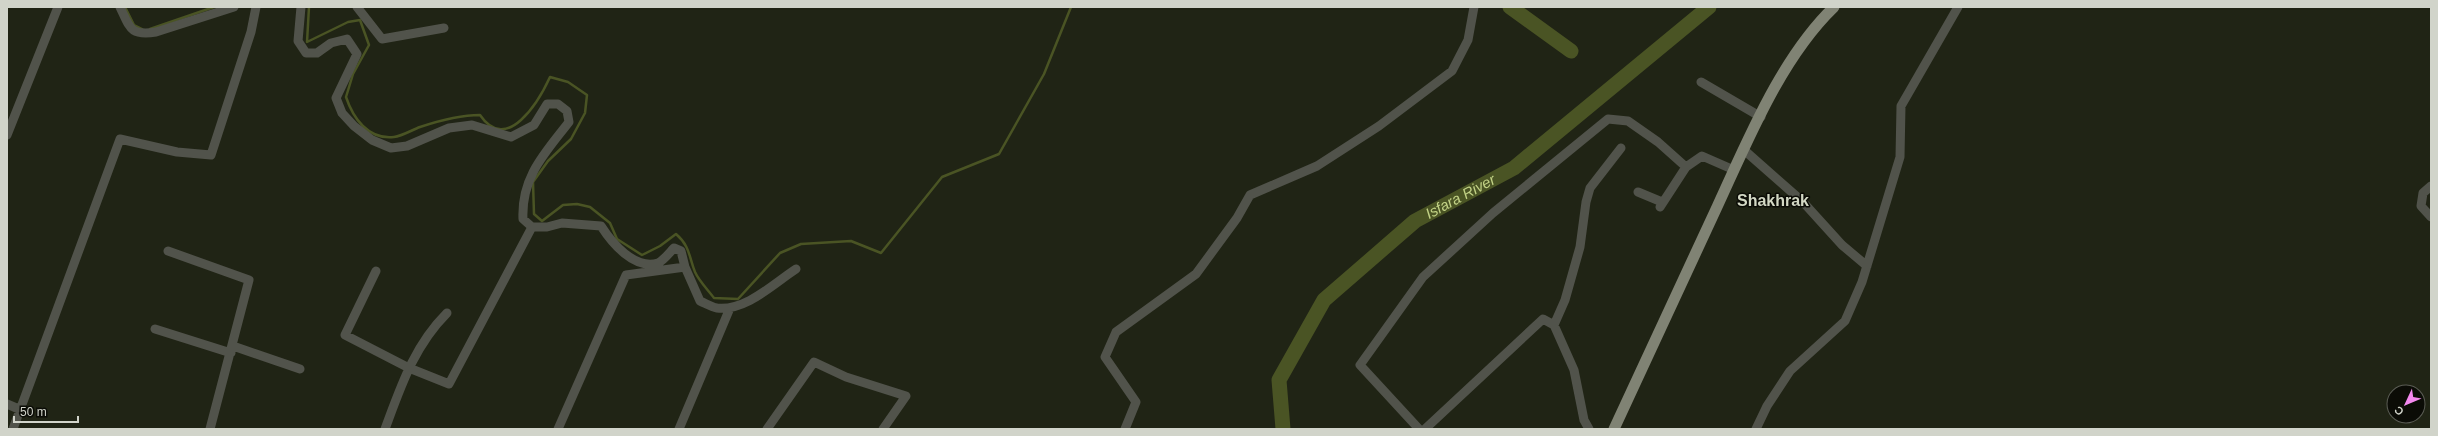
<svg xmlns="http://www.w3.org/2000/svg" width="2438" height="436" viewBox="0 0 2438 436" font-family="Arial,sans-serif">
	<rect width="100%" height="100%" fill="#202415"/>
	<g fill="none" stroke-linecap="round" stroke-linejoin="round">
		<path stroke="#4a5424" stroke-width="2.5" d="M125 7 134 25 142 29
			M309 7 307 42 348 22 360 20 369 45 353 74 346 97C353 118 368 140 394 137 402 136 412 130 420 127 438 121 461 115 480 115 507 155 539 101 550 77L568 82 587 95 585 113 571 139 548 161 533 182 534 214 542 221 563 205 577 204 590 207 610 223 617 239 642 255 660 246 676 234C690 246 689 257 695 272 699 281 708 290 714 298L738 299 780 253 801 244 851 241 881 253 942 177 999 154 1044 74 1071 7
			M150 29 214 7"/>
		<g stroke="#4a5424" stroke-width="15">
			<path d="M1510 7 1571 51"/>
			<path id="s1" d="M1283 429 1279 380 1324 300 1415 221 1514 168 1709 7"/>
		</g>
		<path stroke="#51534b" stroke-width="9" d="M120 7C130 28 130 36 156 32L234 7
			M301 7 298 41 306 53H317L331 43 347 39 357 54 336 98 342 113 354 126 372 140 391 148 407 146 449 128 472 125 511 137 534 125 547 104H558L567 111 569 122C545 153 521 177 523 219L532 227H547L562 223 601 226C612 243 634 270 658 263 663 261 670 252 674 248L681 251 685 267 700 301C705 303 711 307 717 308 746 311 773 284 796 269
			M357 7 382 39 444 28
			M1701 82 1761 117
			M7 135 58 7
			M1744 150 1803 202 1842 245 1867 266
			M2431 186 2423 193 2421 206 2431 217
			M1638 192 1662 202
			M1660 207 1686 167
			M168 251 249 280 210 429
			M376 271 345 335 409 368 449 384 532 227
			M155 329 231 353
			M233 346 300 369
			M7 404 21 410
			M13 429 120 139 177 152 211 155 251 32 256 7
			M385 429C401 386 414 346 447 313
			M558 429 626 275 685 267
			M679 429 730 308
			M767 429 814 362 846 377 906 396 883 429
			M1125 429 1136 402 1105 357 1116 332 1196 274 1237 218 1250 195 1317 166 1379 126 1452 71 1468 40 1474 7
			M1419 429 1360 365 1423 277 1493 213 1608 119 1628 121 1658 142 1686 167 1702 156 1734 170
			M1425 429 1543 319 1554 325
			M1589 429 1584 420 1574 370 1554 325 1565 300 1580 247 1586 202 1590 188 1621 148
			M1756 429 1767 406 1790 371 1845 321 1862 282 1900 157 1901 106 1958 7"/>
		<path stroke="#808374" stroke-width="11" d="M1614 429C1648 355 1683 281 1717 207 1748 140 1781 58 1834 7"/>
	</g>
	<g text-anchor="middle" stroke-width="3" stroke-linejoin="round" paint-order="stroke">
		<g font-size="15" font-style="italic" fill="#c2d286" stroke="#0b0c06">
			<text dy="5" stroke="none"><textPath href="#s1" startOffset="313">Isfara River</textPath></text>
		</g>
		<g font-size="16" font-weight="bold" fill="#d3d8c4" stroke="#0b0c06">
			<text x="1773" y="206">Shakhrak</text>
		</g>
	</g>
	<rect width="2438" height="436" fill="none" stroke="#d1d4ca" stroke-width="16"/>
	<g transform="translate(2406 404) rotate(226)"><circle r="19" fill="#0b0c06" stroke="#5a5c54"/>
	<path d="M0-3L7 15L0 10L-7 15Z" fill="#f489ef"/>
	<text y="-6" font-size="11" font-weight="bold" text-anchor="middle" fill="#d1d4ca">С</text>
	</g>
	<path d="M14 416v6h64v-6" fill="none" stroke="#d1d4ca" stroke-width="2"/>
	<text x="20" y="416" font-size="12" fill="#d1d4ca" stroke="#0b0c06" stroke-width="3" paint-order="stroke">50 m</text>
</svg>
